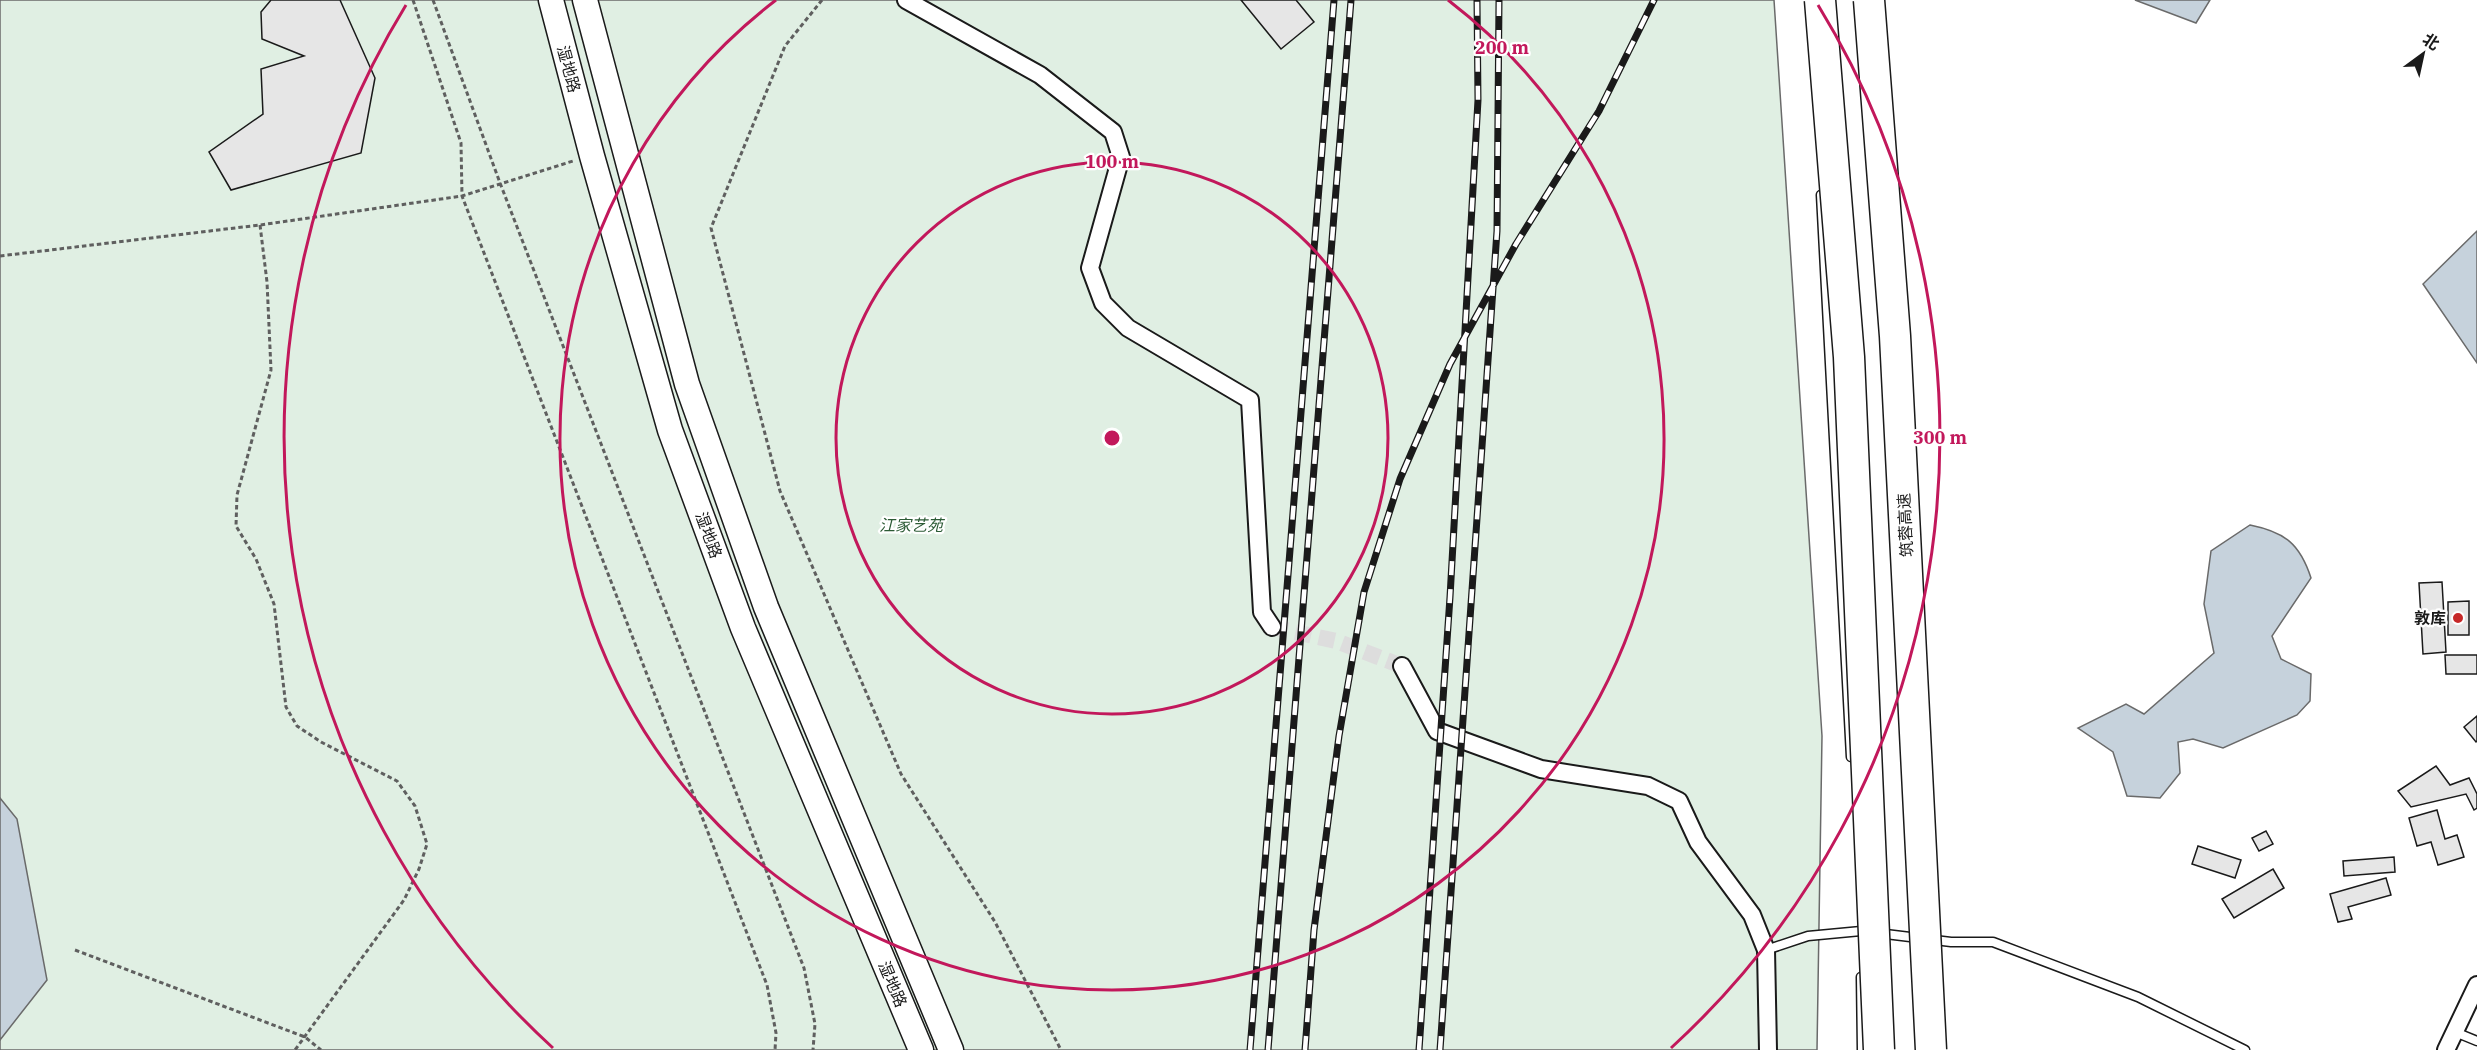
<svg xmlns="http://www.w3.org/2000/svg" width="2477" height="1050" viewBox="0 0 2477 1050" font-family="'IBM Plex Serif','Noto Sans SC',serif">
	<rect width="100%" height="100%" fill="#fff"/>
	<path fill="#e0efe3" stroke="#6a6a6a" stroke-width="1.5" d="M0 0H1774L1822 736 1817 1050H0Z"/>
	<path fill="#c6d2dc" stroke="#6a6a6a" stroke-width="1.5" d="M2135 0H2210L2196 23Z
		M2477 231V363L2423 284Z
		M2250 525C2285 532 2300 544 2311 578L2272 636 2281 659 2311 674 2310 701 2297 715 2223 748 2193 739 2178 742 2180 773 2160 798 2127 796 2113 752 2078 728 2126 704 2144 714 2214 653 2204 604 2211 551Z
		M0 798 17 819 47 980 0 1040Z"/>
	<path fill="#e6e6e6" stroke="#1a1a1a" stroke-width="1.5" d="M271 0H340L375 78 361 153 231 190 209 152 263 114 261 69 304 56 262 39 261 12Z
		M1241 0H1296L1314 22 1281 49Z
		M2442 582 2446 652 2423 654 2419 583Z
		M2469 601V635H2448V602Z
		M2445 655H2477V674H2446Z
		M2477 716V741L2476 742 2464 727Z
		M2436 766 2450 785 2469 778 2477 794V808L2474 810 2466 794 2411 807 2398 791Z
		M2437 810 2445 839 2457 835 2464 857 2438 865 2431 842 2417 846 2409 818Z
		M2266 831 2273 844 2259 851 2252 838Z
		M2198 846 2241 860 2235 878 2192 864Z
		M2394 857 2395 872 2344 876 2343 861Z
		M2273 869 2284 888 2234 918 2222 899Z
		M2386 878 2391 895 2348 907 2352 919 2338 922 2330 894Z"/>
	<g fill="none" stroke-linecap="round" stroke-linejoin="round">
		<path stroke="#ddd" stroke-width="16" stroke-dasharray="16 8" stroke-linecap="butt" d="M1272 627 1336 641 1402 666"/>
		<g stroke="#1a1a1a" stroke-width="11">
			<path id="lane" d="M1821 195 1851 757
				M1766 950 1808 936 1861 931 1951 942H1993L2138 997 2245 1050
				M1861 977 1862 1050
				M2455 1032 2477 1041"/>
		</g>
		<g stroke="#1a1a1a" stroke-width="20">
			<path id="street" d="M906 0 1040 75 1113 132 1121 157 1090 268 1103 303 1128 328 1250 400 1262 612 1272 627
				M1402 666 1437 731 1541 769 1648 786 1679 801 1698 842 1752 915 1766 950 1768 1050
				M2446 1050 2477 985"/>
		</g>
		<g stroke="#1a1a1a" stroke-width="27">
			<path id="secondary" d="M551 0 592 156 670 430 743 628 921 1050
				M585 0 687 384 766 607 951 1050"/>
		</g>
		<path stroke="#5f5f5f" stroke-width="3" stroke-dasharray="4.5 3" stroke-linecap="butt" d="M413 0 461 143 462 196 767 985 776 1033 775 1050
			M433 0 500 183 804 968 815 1024 813 1050
			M822 0 785 46 711 228 780 491 901 774 995 922 1061 1050
			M260 225 267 282 271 370 237 495 236 526 256 559 274 604 286 707 297 726 321 742 397 781 415 806 427 844 419 869 404 900 295 1050
			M0 256 260 225 462 196 573 161
			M75 950 305 1037 321 1050"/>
		<use href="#lane" stroke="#fff" stroke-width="8"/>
		<use href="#street" stroke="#fff" stroke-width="16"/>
		<use href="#secondary" stroke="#fff" stroke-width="24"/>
		<g stroke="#1a1a1a" stroke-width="7">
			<path id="rail" d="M1250 1050 1334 0
				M1268 1050 1351 0
				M1305 1050 1314 930 1339 736 1364 592 1400 479 1450 364 1516 244 1599 111 1654 0
				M1419 1050 1450 597 1478 100 1477 0
				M1440 1050 1497 231 1499 0"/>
		</g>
		<use href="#rail" stroke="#fff" stroke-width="4.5" stroke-dasharray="14" stroke-linecap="butt"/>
		<g stroke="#1a1a1a" stroke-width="33" stroke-linecap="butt">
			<path id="highway-bridge" d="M1820 0 1849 357 1879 1050
				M1869 0 1895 336 1931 1050"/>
		</g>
		<use href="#highway-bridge" stroke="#fff" stroke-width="30"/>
	</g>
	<g fill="none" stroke="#c2185b" stroke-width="3">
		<circle cx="1112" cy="438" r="276"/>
		<path d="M1448 0A552 552 0 1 1 776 0"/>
		<path d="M553 1048A828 828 0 0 1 406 5M1818 5A828 828 0 0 1 1671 1048"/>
	</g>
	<circle fill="#c62828" stroke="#fff" stroke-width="2" cx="2458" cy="618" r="6"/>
	<g text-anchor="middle" stroke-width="4.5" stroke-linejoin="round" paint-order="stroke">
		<g font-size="16" fill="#1a1a1a" stroke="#fff">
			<text transform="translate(569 69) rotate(75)" y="6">湿地路</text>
			<text transform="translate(1905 525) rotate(-93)" y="6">筑蓉高速</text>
			<text transform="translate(709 535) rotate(70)" y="6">湿地路</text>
			<text transform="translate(893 984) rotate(67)" y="6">湿地路</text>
		</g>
		<g font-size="16" font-style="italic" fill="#2b5a34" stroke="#fff">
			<text x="911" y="531">江家艺苑</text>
		</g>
		<g font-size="16" font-weight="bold" fill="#1a1a1a" stroke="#fff" text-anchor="end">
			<text x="2446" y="624">敦库</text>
		</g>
	</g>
	<circle cx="1112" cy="438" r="9" fill="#c2185b" stroke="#fff" stroke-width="3"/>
	<g font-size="18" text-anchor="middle" font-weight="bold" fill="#c2185b" stroke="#fff" stroke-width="4.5" stroke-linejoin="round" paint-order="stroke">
		<text x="1502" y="54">200 m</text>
		<text x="1112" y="168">100 m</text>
		<text x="1940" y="444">300 m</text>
	</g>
	<g transform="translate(2423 54) rotate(33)" stroke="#ffffff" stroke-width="4.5" paint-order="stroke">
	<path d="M0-4.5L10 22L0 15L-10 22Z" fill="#1a1a1a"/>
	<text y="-9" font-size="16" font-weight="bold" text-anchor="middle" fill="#1a1a1a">北</text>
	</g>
</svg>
